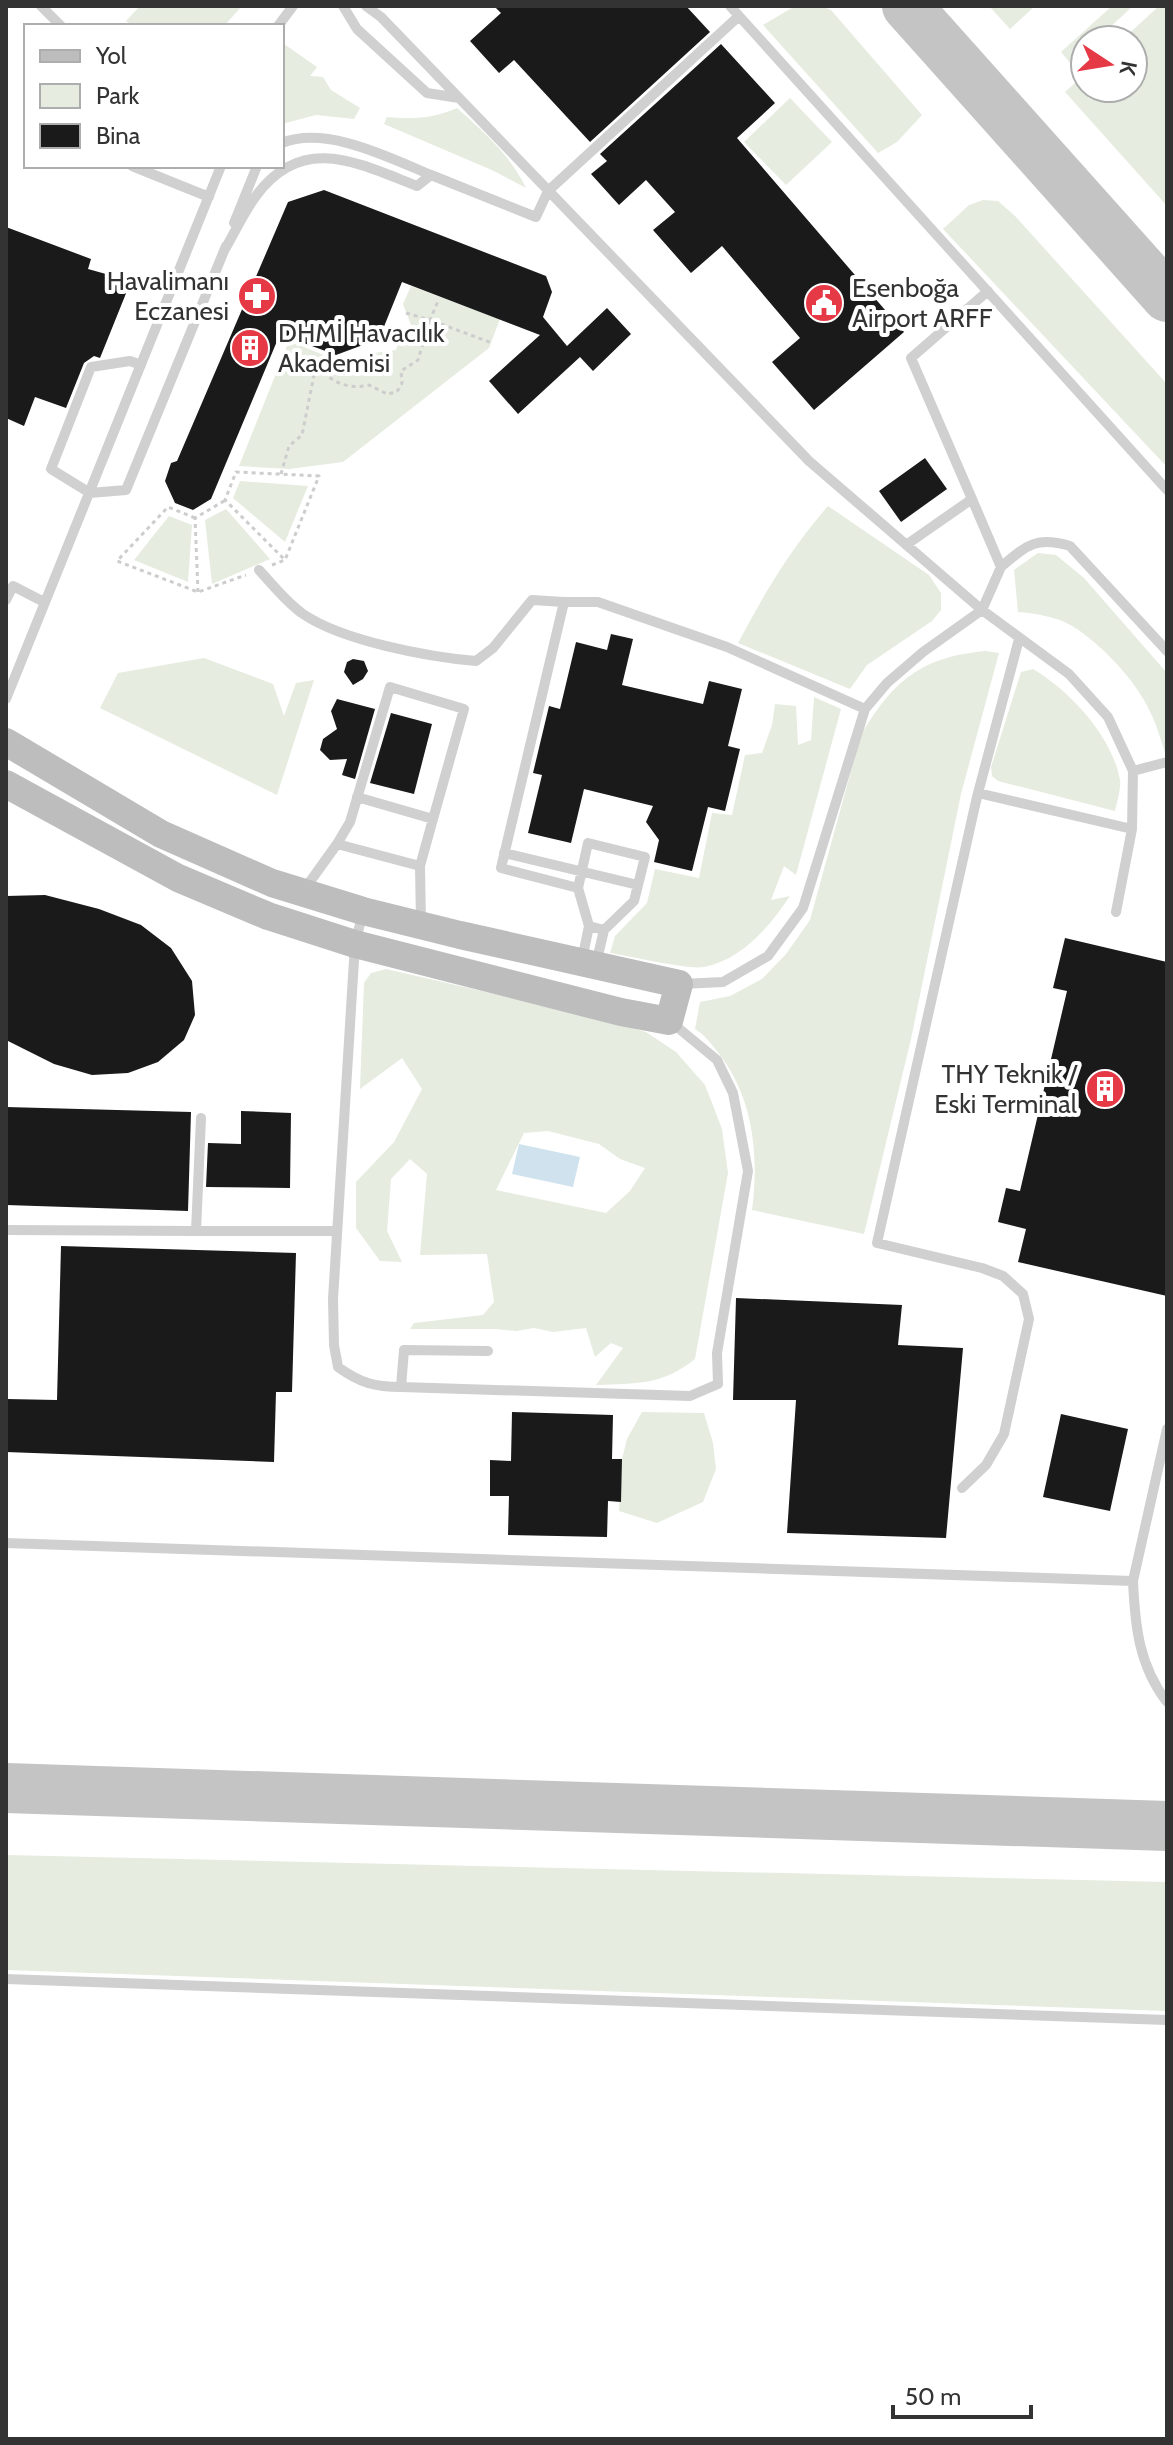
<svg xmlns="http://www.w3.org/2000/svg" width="1173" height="2445" viewBox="0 0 1173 2445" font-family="Cabin,sans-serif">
	<rect width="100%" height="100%" fill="#fff"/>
	<path fill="#e6ecdf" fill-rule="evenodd" d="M140 6H242L224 26H132L126 21Z
		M795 6H821L831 10 922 115 897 142 878 153 763 25Z
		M989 6H1035L1010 29Z
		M1112 6H1133L1096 40H1085V49L1070 63 1061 52Z
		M1159 6H1167V206L1065 92 1085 74V88H1133V40H1122Z
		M284 44 317 67 310 76 323 77 331 90 360 108 354 119 316 115 282 124Z
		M790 98 832 142 786 185 744 142Z
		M457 108C483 131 511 156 526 188L494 171 384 124 387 117C413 119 432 119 457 108Z
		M983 200 998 201 1015 216 1167 384V467L943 229 969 205Z
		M411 286 500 319 489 348 343 462 289 469 239 466 289 341 356 368 374 353 396 350 401 332 411 325 403 304Z
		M240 481 308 486 285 542 233 498Z
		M828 506 929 575 941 593V610L932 621 867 665 850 689 738 643C764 594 791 548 828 506Z
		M226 509 270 559 212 584 205 520Z
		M169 516 192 525 188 582 134 560Z
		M1038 553 1056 555 1084 578 1167 673V752L1165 753C1161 741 1158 729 1153 718 1139 684 1107 650 1077 629 1062 618 1036 613 1018 612L1014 570Z
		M986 651 999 653 961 794 911 1039 864 1234 752 1210C759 1157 754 1100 720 1055 712 1045 706 1036 695 1029L700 1002 730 996 762 979 786 954 810 920 861 735C894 680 921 657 986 651Z
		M204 658 273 684 284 716 296 683 314 680 277 795 100 708 118 673Z
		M1033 669C1070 691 1112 736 1120 780 1121 790 1117 802 1115 811L998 781 992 776 991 767 1021 672Z
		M814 697 841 709 796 875 784 866 771 900 790 896C769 927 743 959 704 967 689 970 629 956 610 953L615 936 647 903 655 869 699 878 712 813 732 815 745 755 762 753 772 725 775 704 796 706 798 745 811 740Z
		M386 969 599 1018 646 1032 676 1052 705 1085 722 1129 728 1173 695 1359C661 1386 637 1383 596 1385L623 1348 611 1343 595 1357 586 1328 553 1332 534 1328 516 1331 495 1329H410L414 1323 483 1315 494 1302 487 1254 420 1255 427 1174 410 1159 391 1179 387 1231 402 1262 380 1261 356 1228V1182L394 1142 422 1089 402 1058 360 1089 364 983 371 973ZM548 1131 599 1144 620 1159 645 1168 630 1191 606 1213 496 1190 524 1133Z
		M642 1412 704 1413 713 1443 716 1469 703 1502 657 1523 619 1511 622 1459 627 1439Z
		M6 1855 1167 1882V2011L6 1970Z"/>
	<path fill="#cfe2ee" d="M519 1144 580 1157 573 1187 512 1174Z"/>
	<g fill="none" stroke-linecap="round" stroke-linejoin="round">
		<path stroke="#c4c4c4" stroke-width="50" d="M907 6 1167 297
			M6 1788 1167 1826"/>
	</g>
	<path fill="#1a1a1a" d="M494 6H686L710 32 590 142 514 60 499 73 470 41 501 13Z
		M721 44 775 103 737 138 904 332 814 410 772 362 800 338 722 246 691 273 653 230 675 212 646 180 619 205 591 174 607 161 600 154Z
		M324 190 546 276 552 292 543 317 567 346 607 308 631 334 593 371 580 357 518 414 489 381 540 335 402 282 379 339 336 355 280 334 211 499 193 510 175 503 165 481 171 463 177 461 288 202Z
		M6 227 91 259 88 269 131 281 100 358 94 356 84 363 66 408 35 397 24 426 6 418Z
		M925 458 947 489 901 522 879 491Z
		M611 634 633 639 622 685 703 704 709 681 742 689 728 746 740 749 725 811 708 807 692 871 654 862 659 840 646 822 653 806 584 789 571 843 528 833 542 775 533 773 549 706 560 709 576 642 607 650Z
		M353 659 364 661 368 671 363 679 353 685 344 672 347 662Z
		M337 699 375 709 355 779 342 775 347 759 330 760 320 750 323 739 337 729 331 711Z
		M391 713 432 724 414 794 370 783Z
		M45 895 99 909 141 925 171 948 192 981 195 1015 184 1040 158 1062 128 1073 92 1075 54 1064 6 1040V896Z
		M1065 938 1167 962V1296L1018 1262 1026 1229 998 1222 1006 1188 1020 1191 1067 991 1053 988Z
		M6 1107 191 1112 188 1211 6 1205Z
		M241 1111 291 1113 290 1188 206 1187 208 1143 241 1144Z
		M61 1246 296 1253 292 1392H276L274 1462 6 1452 7 1399 57 1400Z
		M736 1298 902 1305 898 1345 963 1348 946 1538 787 1533 796 1400H733Z
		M512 1412 613 1415 612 1459H622L621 1502 608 1501 607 1537 508 1535 509 1496H490V1460L511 1461Z
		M1061 1414 1128 1429 1110 1511 1043 1497Z"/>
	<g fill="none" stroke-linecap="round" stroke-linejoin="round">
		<path stroke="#cdcdcd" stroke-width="3" stroke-dasharray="4 4" stroke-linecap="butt" d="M406 313 430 320 438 301
			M281 474 289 446 302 435 316 365C331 382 347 390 369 385L387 394 397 392 402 383 401 371 418 360 430 320 492 343
			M195 518 168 507 117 561 198 592 246 575
			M272 565 285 560 319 476 236 472 225 500 285 560
			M198 592 195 518 224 501"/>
		<path stroke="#d0d0d0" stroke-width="10" d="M41 6 61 26
			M343 6 357 29 427 93 459 98
			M366 6 381 17 809 461 982 610 1069 674 1108 717 1133 771 1132 829 1116 912
			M730 6 1167 490
			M278 26 293 6
			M282 143C326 125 390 158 431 175
			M132 166 209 197
			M234 223 257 166
			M225 249C235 232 244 212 256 196 302 133 358 163 417 186L431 175 536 217 548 191 739 16
			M141 365 130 361 91 367 51 469 90 493 126 490 226 246
			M972 499 1001 567C1027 545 1036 536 1070 546L1167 651
			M906 545 972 499 911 358 988 291
			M259 570C273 585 286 602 303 614 343 641 428 657 476 661L493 648 532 600 564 602
			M6 600 13 586 44 602
			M6 699 221 166
			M1133 771 1167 762
			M978 793 1019 639
			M357 797 433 819 420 866
			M337 844 350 822 390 687 464 709 433 819
			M504 853 638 885
			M578 888 588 843 645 857 634 901 604 930 596 964
			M304 890 337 844 420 866 421 924
			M363 912 355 944 333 1299 334 1345 338 1367C360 1383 375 1387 401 1387
			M589 926 578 888 501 868 564 602H598L727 647 865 709
			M582 960 589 926 604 930
			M682 984 723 982 768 956 803 908 865 709 887 683 923 652 982 610 1001 567
			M6 1230 196 1231 201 1118
			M196 1231H337
			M488 1351 404 1350 401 1387 690 1396 718 1384 717 1353 748 1171 733 1093 717 1060 671 1022
			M962 1488 986 1465 1004 1434 1029 1319 1023 1294 1003 1276 982 1268 877 1243 974 810 978 793 1132 829
			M6 1543 1133 1581C1135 1626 1139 1666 1167 1702
			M1133 1581 1167 1429
			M6 1979 1167 2020"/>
		<path stroke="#bdbdbd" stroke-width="28" d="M6 742 161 834 272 883 363 911 460 935 679 984 669 1021 621 1012 355 944 268 916 178 878 6 784"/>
	</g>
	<defs>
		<g id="pharmacy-disc" transform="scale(2)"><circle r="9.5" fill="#e63946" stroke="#fff"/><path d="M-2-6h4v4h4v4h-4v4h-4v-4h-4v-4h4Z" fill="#fff"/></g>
		<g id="civic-disc" transform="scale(2)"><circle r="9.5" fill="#e63946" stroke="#fff"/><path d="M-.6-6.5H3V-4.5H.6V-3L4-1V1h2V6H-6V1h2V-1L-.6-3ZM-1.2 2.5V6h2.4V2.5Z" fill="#fff"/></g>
		<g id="building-disc" transform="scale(2)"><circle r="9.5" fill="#e63946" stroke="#fff"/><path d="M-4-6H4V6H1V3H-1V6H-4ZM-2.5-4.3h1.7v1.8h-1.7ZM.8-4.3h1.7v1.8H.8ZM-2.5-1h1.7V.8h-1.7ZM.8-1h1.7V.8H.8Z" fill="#fff"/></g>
	</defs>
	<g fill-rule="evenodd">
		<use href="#pharmacy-disc" x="257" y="296"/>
		<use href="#civic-disc" x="824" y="303"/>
		<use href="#building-disc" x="250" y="348"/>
		<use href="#building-disc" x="1105" y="1089"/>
	</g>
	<g text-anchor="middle" stroke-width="8" stroke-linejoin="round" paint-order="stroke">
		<g font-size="26" fill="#333" stroke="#fff" text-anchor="end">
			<text x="229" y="290">Havalimanı<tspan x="229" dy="30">Eczanesi</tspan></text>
			<text x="852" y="297" text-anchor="start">Esenboğa<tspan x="852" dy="30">Airport ARFF</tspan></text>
			<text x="278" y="342" text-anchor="start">DHMİ Havacılık<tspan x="278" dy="30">Akademisi</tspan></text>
			<text x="1077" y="1083">THY Teknik /<tspan x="1077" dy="30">Eski Terminal</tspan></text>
		</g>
	</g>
	<rect width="1173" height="2445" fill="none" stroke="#333333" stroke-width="16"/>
	<rect x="24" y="24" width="260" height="144" fill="#ffffff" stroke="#adadad" stroke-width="2"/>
	<rect x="40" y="50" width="40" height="12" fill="#bdbdbd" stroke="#adadad" stroke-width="2"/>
	<text x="96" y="64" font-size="24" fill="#333333">Yol</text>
	<rect x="40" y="84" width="40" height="24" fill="#e6ecdf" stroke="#adadad" stroke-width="2"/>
	<text x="96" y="104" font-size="24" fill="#333333">Park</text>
	<rect x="40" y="124" width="40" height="24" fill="#1a1a1a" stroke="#adadad" stroke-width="2"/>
	<text x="96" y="144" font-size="24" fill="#333333">Bina</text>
	<g transform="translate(1109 64) rotate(102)"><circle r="38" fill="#ffffff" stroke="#adadad" stroke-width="2"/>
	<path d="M0-6L14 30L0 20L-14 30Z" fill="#e63946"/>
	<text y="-12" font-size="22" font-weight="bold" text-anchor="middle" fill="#333333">K</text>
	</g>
	<path d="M893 2405v12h138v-12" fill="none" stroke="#333333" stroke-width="4"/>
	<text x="905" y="2405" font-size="24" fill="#333333" stroke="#ffffff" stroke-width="6" paint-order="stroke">50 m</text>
</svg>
